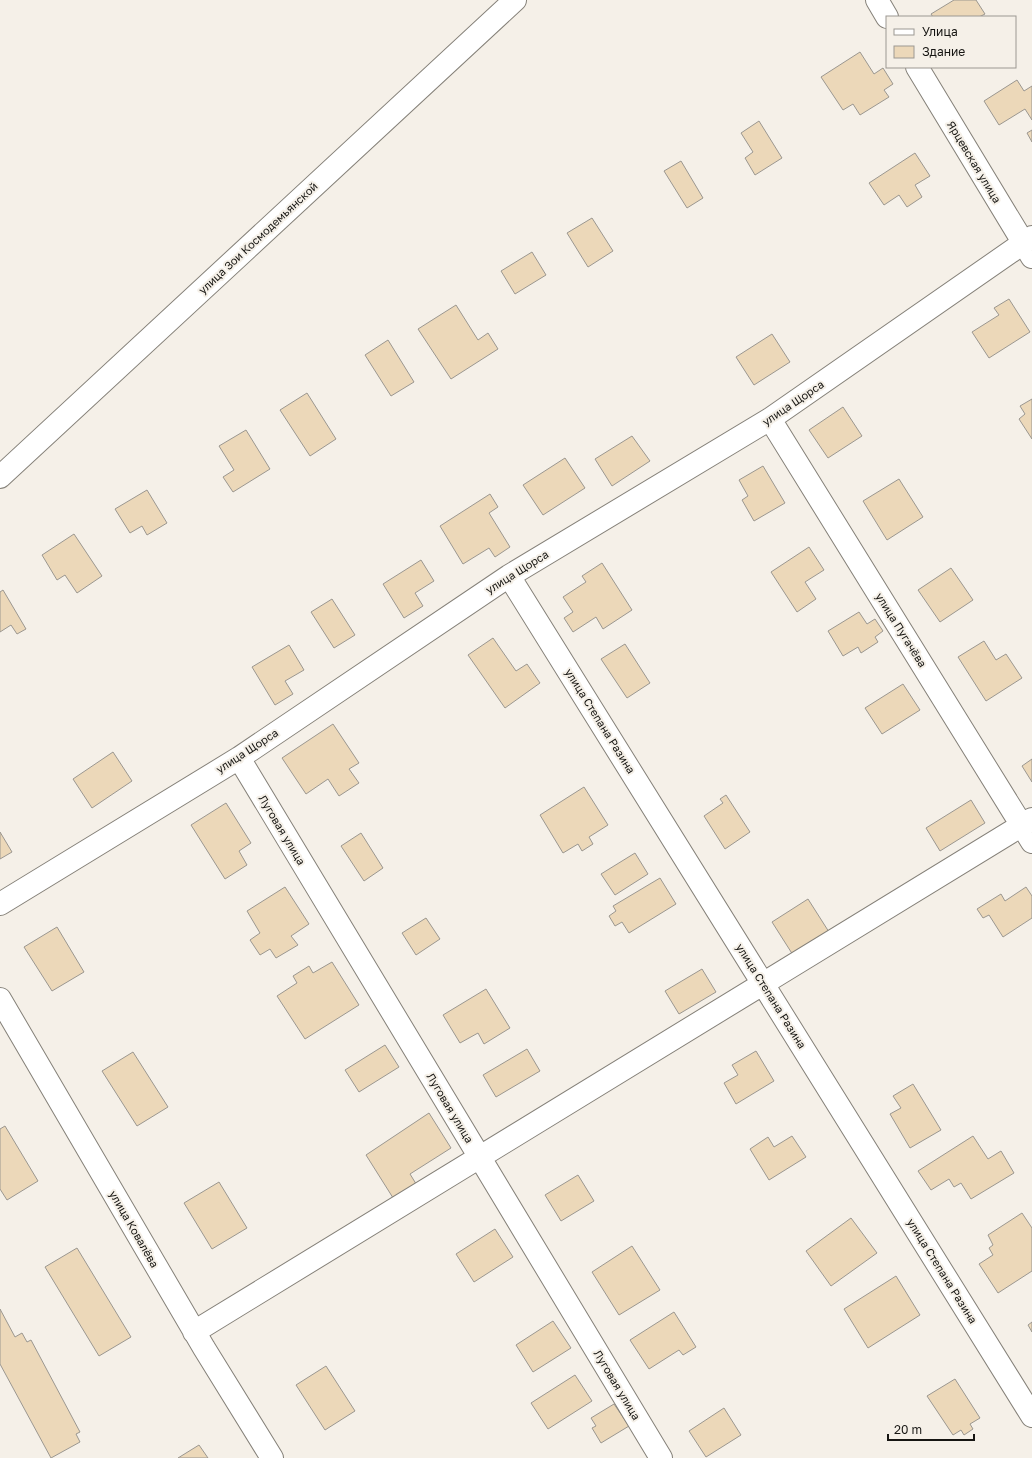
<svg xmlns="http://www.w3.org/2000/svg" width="1032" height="1458" viewBox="0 0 1032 1458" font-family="'Golos Text',sans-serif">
	<rect width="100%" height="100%" fill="#f5f0e8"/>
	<path fill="#ecd8b9" stroke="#9b9790" d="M954 0H976L985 14 979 17H933L931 14Z
		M860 52 874 74 883 68 893 84 884 90 889 97 860 115 853 104 843 110 821 77Z
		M1017 80 1024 91 1032 86V120L1025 109 999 125 984 101Z
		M759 121 782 158 755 175 745 158 753 152 741 133Z
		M1032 130V142L1027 133Z
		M915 153 930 176 915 185 922 197 907 207 899 195 884 205 869 183Z
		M681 161 703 198 687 208 664 171Z
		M592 218 613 251 588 267 567 233Z
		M532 252 546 275 515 294 501 271Z
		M1009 299 1030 332 989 358 972 332 999 315 994 308Z
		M456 305 478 340 488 333 498 349 451 379 418 329Z
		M772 334 790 362 754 385 736 357Z
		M388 340 414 382 391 396 365 355Z
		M307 393 336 439 310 456 280 410Z
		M1032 399V439L1019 419 1025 414 1020 406Z
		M843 407 862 436 828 458 809 430Z
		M246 430 270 469 233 492 223 477 234 470 219 446Z
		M632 436 650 461 612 486 595 459Z
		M565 458 585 488 543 515 523 485Z
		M763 466 785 503 754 521 742 500 748 496 739 480Z
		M899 479 923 517 887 540 863 501Z
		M147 490 167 523 147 535 142 526 130 533 115 509Z
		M490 494 498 507 489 513 510 547 495 557 489 548 463 564 440 526Z
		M74 534 102 576 77 593 65 575 57 580 42 555Z
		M809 547 824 570 805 582 816 599 797 612 771 572Z
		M421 560 434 581 415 593 423 606 404 618 383 584Z
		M602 563 632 610 603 629 596 617 573 632 564 618 573 612 563 597 586 582 582 576Z
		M951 568 973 600 940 622 918 590Z
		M3 590 26 629 17 634 11 625 0 632V592Z
		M332 599 355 635 334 648 311 612Z
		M859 612 867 624 875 619 883 631 875 637 878 642 861 653 858 647 843 656 828 631Z
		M493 638 516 671 527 664 540 683 505 708 468 655Z
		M984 641 996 660 1006 654 1022 678 986 701 958 657Z
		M625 644 650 683 627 698 601 659Z
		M289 645 304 670 285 681 293 694 275 705 252 667Z
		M903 684 920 710 882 734 865 708Z
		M333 724 359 763 349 769 359 783 339 796 328 779 306 794 282 758Z
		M113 752 132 781 92 808 73 779Z
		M1032 759V782L1022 766Z
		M584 787 608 825 589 837 593 844 582 851 578 844 563 853 540 815Z
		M726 795 750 832 725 849 704 816 723 803 720 799Z
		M971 800 985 823 940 851 926 828Z
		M226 803 251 843 239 851 247 865 225 879 191 825Z
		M0 832 12 852 0 859Z
		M361 833 383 868 364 881 341 846Z
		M635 853 648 874 615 895 601 874Z
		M660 878 676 904 629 933 622 922 615 926 609 916 616 911 613 906Z
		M285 887 309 924 291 936 298 945 276 958 270 949 260 955 250 940 260 933 247 911Z
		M1026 887 1032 896V918L1003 937 989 915 983 918 977 909 1001 894 1005 901Z
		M808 899 829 932 793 955 772 922Z
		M426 918 440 939 416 955 402 933Z
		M57 927 84 972 52 991 24 947Z
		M332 962 359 1005 305 1039 277 996 297 983 293 976 309 966 313 973Z
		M702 969 716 992 679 1014 665 991Z
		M486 989 510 1028 484 1044 478 1033 460 1043 443 1015Z
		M385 1045 399 1067 359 1092 345 1070Z
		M527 1049 540 1071 496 1097 483 1075Z
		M756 1051 774 1081 736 1104 724 1083 738 1075 732 1065Z
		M133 1052 168 1107 137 1126 102 1071Z
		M913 1084 941 1130 910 1148 890 1114 901 1108 893 1096Z
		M429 1113 451 1148 410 1174 418 1187 395 1201 366 1155Z
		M5 1126 38 1181 7 1200 0 1189V1129Z
		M792 1136 806 1157 769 1180 750 1149 768 1137 774 1147Z
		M973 1136 988 1159 1001 1151 1014 1173 971 1199 961 1183 954 1187 949 1179 931 1190 918 1171Z
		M578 1175 594 1201 561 1221 545 1195Z
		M219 1182 247 1228 212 1249 184 1203Z
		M1022 1213 1032 1228V1271L998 1293 979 1264 993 1255 989 1248 993 1245 988 1235Z
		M851 1218 877 1253 831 1286 806 1251Z
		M495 1229 513 1257 474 1282 456 1254Z
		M632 1246 660 1290 619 1315 592 1272Z
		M77 1248 131 1337 99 1356 45 1267Z
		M896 1276 920 1315 868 1348 844 1309Z
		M0 1309 15 1337 22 1333 27 1342 31 1340 80 1432 76 1434 80 1442 51 1458 0 1364Z
		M674 1312 696 1347 683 1355 679 1350 649 1369 630 1340Z
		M553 1321 571 1348 533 1372 516 1345Z
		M1032 1322V1332L1028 1325Z
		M326 1366 355 1411 325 1430 296 1385Z
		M575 1375 592 1401 548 1429 531 1403Z
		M955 1379 980 1418 970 1424 973 1429 964 1435 961 1430 953 1435 927 1396Z
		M614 1404 629 1426 601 1443 592 1428 596 1426 591 1418Z
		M724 1408 741 1435 706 1457 689 1431Z
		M199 1445 208 1458H178Z"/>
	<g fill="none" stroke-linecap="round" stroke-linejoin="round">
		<g stroke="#858179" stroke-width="24">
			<path id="street" d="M877 0 887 17
				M917 67 1032 257
				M770 419 1032 842
				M0 477 515 0
				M509 576 1032 1416
				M239 758 661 1458
				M0 904 239 758 509 576 770 419 1032 237
				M0 999 204 1348 272 1458
				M194 1332 1032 819"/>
		</g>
		<use href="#street" stroke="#fff" stroke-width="22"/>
	</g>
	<g text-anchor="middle" stroke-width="4" stroke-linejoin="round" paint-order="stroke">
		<g font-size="11" fill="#161512" stroke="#f5f0e8">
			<text transform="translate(974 162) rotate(59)" y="4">Ярцевская улица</text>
			<text transform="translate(258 238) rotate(-43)" y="4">улица Зои Космодемьянской</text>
			<text transform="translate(793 403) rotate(-34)" y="4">улица Щорса</text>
			<text transform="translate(517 572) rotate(-32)" y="4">улица Щорса</text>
			<text transform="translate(901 630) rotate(58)" y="4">улица Пугачёва</text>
			<text transform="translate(600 721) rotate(58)" y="4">улица Степана Разина</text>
			<text transform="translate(247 751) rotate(-33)" y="4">улица Щорса</text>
			<text transform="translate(282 830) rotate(59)" y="4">Луговая улица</text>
			<text transform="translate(771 996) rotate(58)" y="4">улица Степана Разина</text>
			<text transform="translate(450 1108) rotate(59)" y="4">Луговая улица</text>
			<text transform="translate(134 1229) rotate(60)" y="4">улица Ковалёва</text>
			<text transform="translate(942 1271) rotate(58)" y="4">улица Степана Разина</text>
			<text transform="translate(617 1385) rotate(59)" y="4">Луговая улица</text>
		</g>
	</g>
	<rect x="886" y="16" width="130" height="52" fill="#f5f0e8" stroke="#9c9892"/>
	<rect x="894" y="29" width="20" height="6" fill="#ffffff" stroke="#9c9892"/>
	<text x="922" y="36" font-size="12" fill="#161512">Улица</text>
	<rect x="894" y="46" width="20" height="12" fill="#ecd8b9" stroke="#9c9892"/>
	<text x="922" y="56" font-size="12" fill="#161512">Здание</text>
	<path d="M888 1434v6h86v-6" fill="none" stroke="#161512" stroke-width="2"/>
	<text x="894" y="1434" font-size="12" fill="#161512" stroke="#f5f0e8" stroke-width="3" paint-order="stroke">20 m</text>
</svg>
